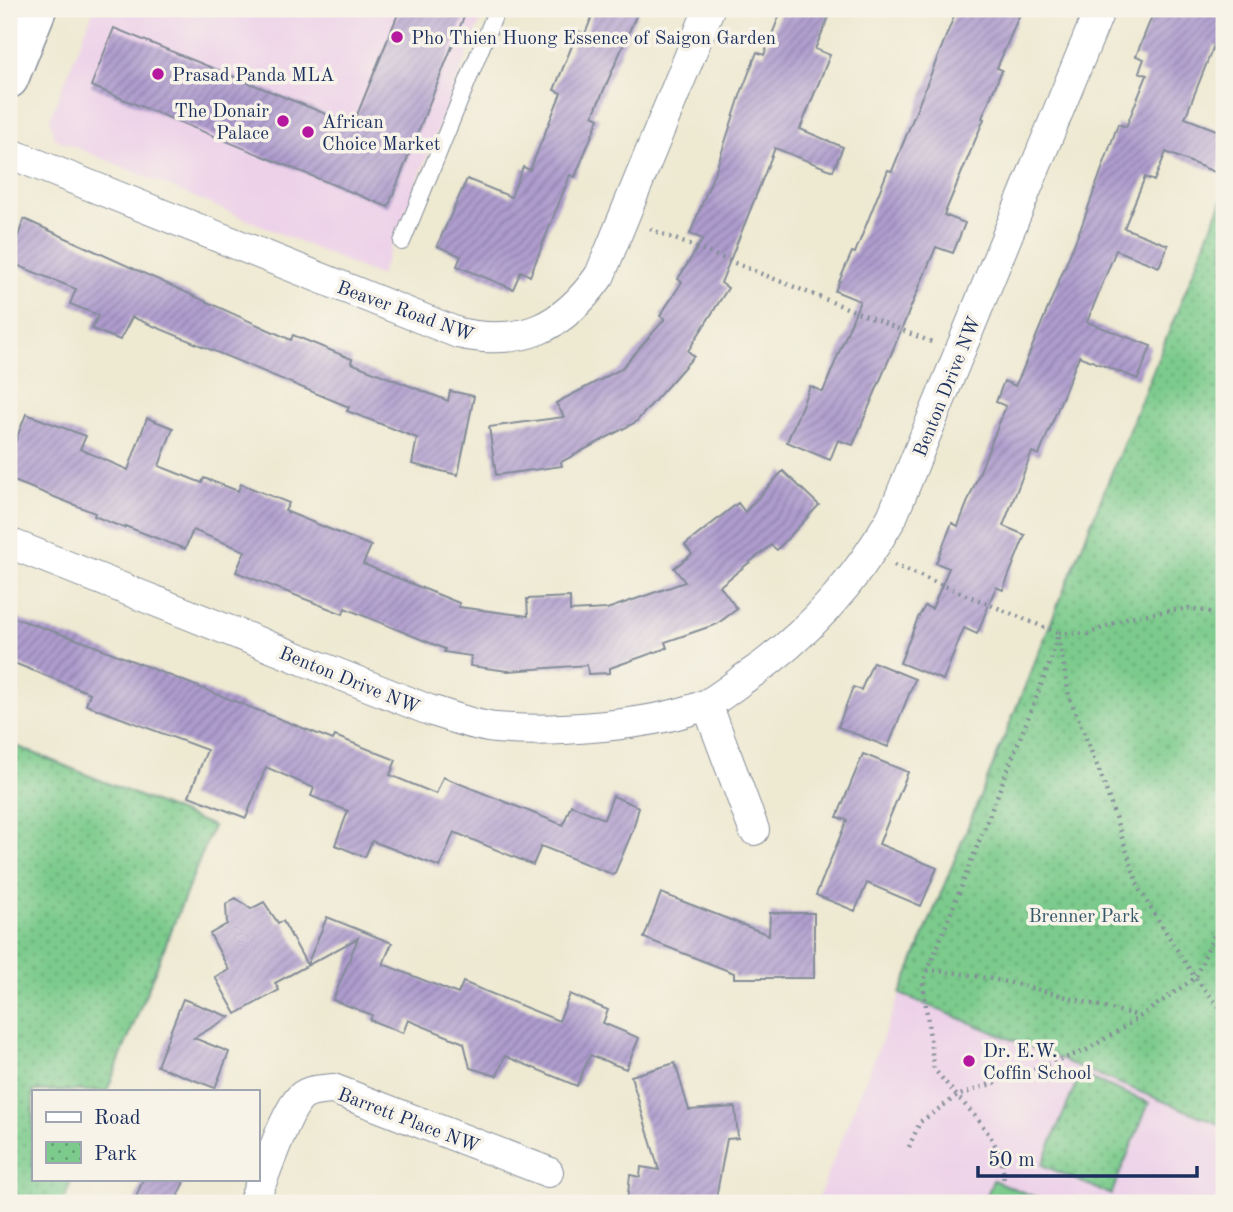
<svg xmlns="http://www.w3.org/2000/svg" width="1233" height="1212" viewBox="0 0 1233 1212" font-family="'Old Standard TT',serif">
	<defs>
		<pattern id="park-dots" width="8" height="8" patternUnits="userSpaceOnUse" patternTransform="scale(1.75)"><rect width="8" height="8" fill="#7ccb8c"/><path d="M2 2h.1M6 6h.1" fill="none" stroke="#65a576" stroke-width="1.8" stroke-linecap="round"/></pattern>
		<pattern id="building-hatch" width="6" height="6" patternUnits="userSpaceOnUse" patternTransform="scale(1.75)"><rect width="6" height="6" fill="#af9cce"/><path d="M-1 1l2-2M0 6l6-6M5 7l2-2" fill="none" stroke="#8e80aa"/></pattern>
	</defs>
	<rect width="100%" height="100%" fill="#f7f3e8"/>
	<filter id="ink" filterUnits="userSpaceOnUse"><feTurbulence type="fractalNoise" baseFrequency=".0143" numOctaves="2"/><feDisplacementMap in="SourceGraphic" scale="14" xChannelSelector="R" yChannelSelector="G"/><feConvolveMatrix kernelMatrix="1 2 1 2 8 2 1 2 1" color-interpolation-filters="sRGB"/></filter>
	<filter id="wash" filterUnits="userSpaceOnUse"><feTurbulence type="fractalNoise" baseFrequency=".00686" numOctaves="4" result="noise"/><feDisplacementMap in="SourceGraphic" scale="28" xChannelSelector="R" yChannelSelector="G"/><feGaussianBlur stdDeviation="1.57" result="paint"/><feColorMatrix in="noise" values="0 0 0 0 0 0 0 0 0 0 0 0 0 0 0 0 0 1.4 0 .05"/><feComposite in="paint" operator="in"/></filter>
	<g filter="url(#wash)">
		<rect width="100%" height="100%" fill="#eee9d1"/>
		<path fill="#edd1e9" d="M94 9H485L380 276 54 138 50 118Z
			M900 994 1224 1126V1203H816Z"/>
		<path fill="#7ccb8c" stroke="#4c7d75" stroke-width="2" d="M993 1180 1050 1203H984Z"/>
		<path fill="url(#park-dots)" stroke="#4c7d75" stroke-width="2" d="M1224 196V1126L900 994Z
			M9 743 213 826 107 1091H33V1179H72L63 1203H9Z
			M1080 1074 1149 1103 1111 1195 1042 1165Z"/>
		<g id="blocks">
			<path fill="url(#building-hatch)" d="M400 9H467L388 207 91 86 114 28 353 125Z
				M595 9H639L593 115 599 118 575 177 570 175 530 276 521 271 513 289 457 266 461 256 437 246 467 179 511 197 523 167 530 170 561 93 554 90 567 58 578 31 585 34Z
				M782 9H832L815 49 830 55 800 129 843 147 833 171 775 148 721 283 728 288 688 351 694 356 636 422 561 462 562 466 496 475 489 427 564 417 556 403 621 369 665 319 660 316 682 282 678 279 703 239 690 234 718 164 741 93 757 52 764 55Z
				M957 9H1022L997 68 1002 70 982 118 984 119 944 215 965 223 953 253 936 247 853 445 838 440 830 460 787 442 810 386 823 392 860 301 835 291 852 252 855 253 888 170 892 171Z
				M1155 9H1224V49L1214 45 1185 118 1224 133V154L1217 173 1166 152 1154 181 1145 177 1124 228 1168 245 1159 267 1116 250 1087 322 1151 346 1138 379 1079 356 1039 455 1032 452 1003 526 1025 535 1003 590 996 587 977 634 964 628 943 680 900 663 918 618 925 606 932 609 949 568 936 563 952 523 958 526 1006 406 996 402 1004 381 1015 386 1021 374 1082 225 1118 124 1126 127 1147 75 1139 72 1144 59 1136 56Z
				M24 219 291 340 293 335 352 359 351 363 448 401 450 391 474 396 458 475 412 464 417 438 347 411 349 407 132 317 120 340 92 329 98 315 70 304 76 289 9 262Z
				M26 414 86 436 80 449 128 470 147 418 173 428 159 466 202 483 204 478 238 491 241 484 289 503 285 511 371 546 363 564 459 603V607L528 616 527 599 570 597V611L607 609 685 582 674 568 692 554 685 545 738 503 745 512 783 471 819 505 777 550 771 545 720 586 737 609 717 624 665 642 667 648 610 668V673L588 674 587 665 508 671 470 666 471 656 444 652 445 649 345 608 343 614 236 572 245 551 193 530 185 549 125 526 124 528 94 516 95 513 9 479V458Z
				M9 616 87 643 333 740 335 736 396 760 390 775 436 794 443 777 563 825 571 805 604 819 613 796 639 807 633 830 614 875 541 846 533 865 454 832 440 867 372 841 365 857 335 845 348 811 311 796 314 788 266 767 246 818 189 796 207 750 86 705 90 693 9 661Z
				M873 662 915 679 888 747 838 727 853 687 861 690Z
				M863 754 908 772 879 844 937 868 921 906 867 883 855 911 816 895 847 820 837 817Z
				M661 893 769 935 770 913H814V978H734V973L644 938Z
				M236 898 251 909 264 902 278 923 283 921 307 965 327 917 392 943 383 964 458 994 463 982 559 1021 570 994 608 1010 603 1023 639 1038 626 1069 590 1055 577 1086 505 1056 497 1076 470 1068 464 1043 408 1020 403 1033 370 1020 372 1015 333 1000 358 938 275 983 279 990 236 1014 215 977 229 970 210 934 227 924 226 904Z
				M183 999 230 1017 194 1038 229 1052 215 1088 157 1066Z
				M675 1063 689 1110 735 1107 738 1138 727 1139 715 1203H627L630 1175 640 1177 641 1167 659 1170 631 1076Z
				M143 1179H185L175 1203H134Z"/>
		</g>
	</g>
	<g filter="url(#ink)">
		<use href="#blocks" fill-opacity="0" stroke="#848c98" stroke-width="2"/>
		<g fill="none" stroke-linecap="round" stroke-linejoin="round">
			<g stroke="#848c98" stroke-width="18">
				<path id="lane" d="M402 242 497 9"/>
			</g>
			<g stroke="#848c98" stroke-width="32">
				<path id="street" d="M9 153 458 333C522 347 563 328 600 275L709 9
					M9 543 429 710C451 716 474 726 496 728 551 733 656 726 707 704 719 698 731 688 742 680 806 638 854 584 892 517L1100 9
					M707 704 754 830
					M253 1203C263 1181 285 1111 301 1097 309 1090 322 1090 333 1089L548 1172"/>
			</g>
			<g stroke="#848c98" stroke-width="41">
				<path id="secondary" d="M9 79 37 9"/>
			</g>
			<path stroke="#848c98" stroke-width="4.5" stroke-dasharray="2 5" stroke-linecap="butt" d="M650 229 934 343
				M894 565 1058 633 1051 660 923 983 934 1069 957 1096 1085 1051 1129 1024 1195 978 1224 913
				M1224 615 1189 608 1129 617 1088 634 1058 633 1069 696 1102 778 1140 891 1195 978 1224 1012
				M927 970C999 975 1069 999 1139 1016
				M909 1147 920 1122 957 1096C978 1119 1008 1150 1003 1184
				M9 1150 16 1203"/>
			<use href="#lane" stroke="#fff" stroke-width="16"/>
			<use href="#street" stroke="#fff" stroke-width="30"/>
			<use href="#secondary" stroke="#fff" stroke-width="38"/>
		</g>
	</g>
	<g fill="#b5179e" stroke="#f7f3e8" stroke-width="2.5">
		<circle cx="397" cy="37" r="7"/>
		<circle cx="158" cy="74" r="7"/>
		<circle cx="283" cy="121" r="7"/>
		<circle cx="308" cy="132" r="7"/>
		<circle cx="969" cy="1061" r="7"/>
	</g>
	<g text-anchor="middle" stroke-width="7" stroke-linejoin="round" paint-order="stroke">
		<g font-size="19" fill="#1b2f5e" stroke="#f7f3e8" text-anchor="start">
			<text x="411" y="44">Pho Thien Huong Essence of Saigon Garden</text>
			<text x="172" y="81">Prasad Panda MLA</text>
			<text x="269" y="117" text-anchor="end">The Donair<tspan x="269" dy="22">Palace</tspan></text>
			<text x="322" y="128">African<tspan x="322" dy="22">Choice Market</tspan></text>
			<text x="983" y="1057">Dr. E.W.<tspan x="983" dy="22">Coffin School</tspan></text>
		</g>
		<g font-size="19" fill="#1b2f5e" stroke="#f7f3e8">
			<text transform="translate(406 310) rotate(20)" y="7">Beaver Road NW</text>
			<text transform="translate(946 386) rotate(-68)" y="7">Benton Drive NW</text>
			<text transform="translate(350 679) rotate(22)" y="7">Benton Drive NW</text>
			<text transform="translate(409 1119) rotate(21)" y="7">Barrett Place NW</text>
		</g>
		<g font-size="19" fill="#33566a" stroke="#f7f3e8">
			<text x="1084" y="922">Brenner Park</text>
		</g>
	</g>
	<rect width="1233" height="1212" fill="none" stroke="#f7f3e8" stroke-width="35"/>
	<rect x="32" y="1090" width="228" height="91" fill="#f7f3e8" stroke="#9fa5b1" stroke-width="2"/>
	<rect x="46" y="1112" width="35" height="10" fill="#ffffff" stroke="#9fa5b1" stroke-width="2"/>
	<text x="94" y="1124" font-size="21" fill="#1b2f5e">Road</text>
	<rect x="46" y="1142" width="35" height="21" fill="url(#park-dots)" stroke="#9fa5b1" stroke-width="2"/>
	<text x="94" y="1160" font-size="21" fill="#1b2f5e">Park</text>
	<path d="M978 1166v10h219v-10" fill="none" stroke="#1b2f5e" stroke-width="3.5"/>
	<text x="988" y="1166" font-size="21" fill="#1b2f5e" stroke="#f7f3e8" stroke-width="5" paint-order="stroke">50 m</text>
</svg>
